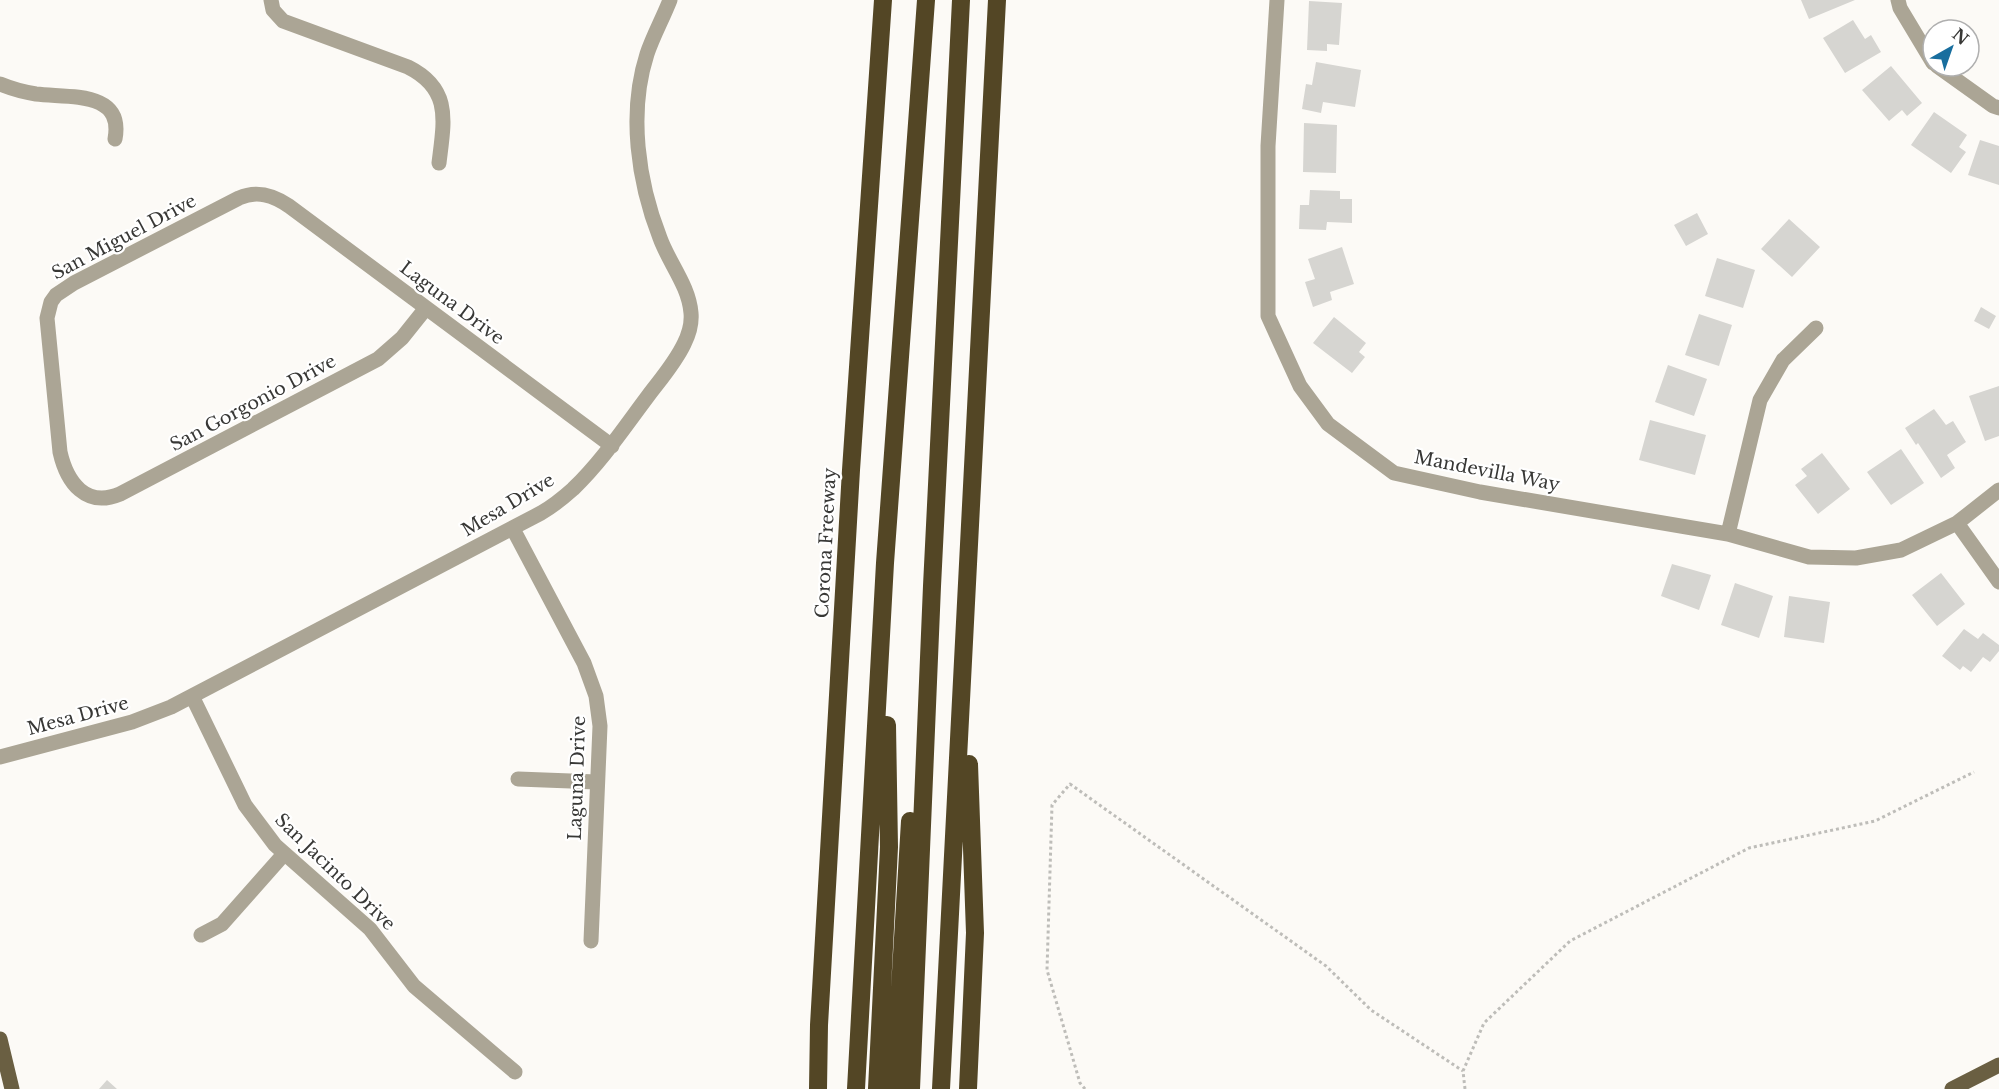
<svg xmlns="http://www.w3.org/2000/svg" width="1999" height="1089" viewBox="0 0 1999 1089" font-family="'Libre Baskerville',serif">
	<rect width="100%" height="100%" fill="#fcfaf6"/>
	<path fill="#d6d5d1" d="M1801 0H1855L1809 19Z
		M1309 1 1342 3 1339 45 1327 44V51L1307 50Z
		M1853 20 1865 39 1871 35 1881 52 1845 73 1823 38Z
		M1316 62 1361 70 1355 107 1323 102 1321 113 1302 109 1306 84 1312 85Z
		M1891 66 1922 103 1907 116 1902 110 1889 121 1862 90Z
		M1934 112 1967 135 1959 147 1966 152 1951 173 1911 145Z
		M1304 123 1337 125 1336 173 1303 172Z
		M1980 140 1999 146V185L1968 175Z
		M1310 190 1340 191V199H1352V223L1327 222 1326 230 1299 229 1300 205H1309Z
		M1697 213 1708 234 1686 246 1674 225Z
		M1789 219 1820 247 1792 277 1761 249Z
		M1342 247 1354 284 1330 292 1332 300 1313 307 1305 282 1315 279 1308 259Z
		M1717 258 1755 270 1743 308 1705 296Z
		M1981 307 1996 316 1989 329 1974 321Z
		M1699 314 1732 325 1719 366 1685 355Z
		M1334 317 1366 343 1359 352 1365 357 1352 373 1313 343Z
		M1668 365 1707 379 1694 416 1655 402Z
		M1999 386V436L1985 441 1969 396Z
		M1934 409 1946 425 1953 421 1966 442 1947 455 1955 468 1941 478 1918 443 1916 445 1905 428Z
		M1650 420 1706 435 1695 475 1639 460Z
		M1901 449 1924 483 1891 505 1867 472Z
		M1822 453 1850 489 1818 514 1795 485 1807 476 1801 469Z
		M1672 564 1711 575 1699 610 1661 596Z
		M1941 573 1965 604 1937 626 1912 595Z
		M1735 583 1773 596 1759 638 1721 625Z
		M1789 596 1830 602 1824 643 1784 637Z
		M1964 629 1978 639 1983 633 1999 645V651L1990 662 1983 657 1971 672 1963 666 1960 670 1942 656Z
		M107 1080 117 1089H99Z"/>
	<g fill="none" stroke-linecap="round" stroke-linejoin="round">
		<path stroke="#bebdb9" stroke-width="3" stroke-dasharray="3 3" stroke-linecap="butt" d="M1085 1089 1080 1083 1047 970 1052 805 1070 784 1326 966 1371 1010 1463 1071
			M1465 1089 1463 1071 1484 1023 1570 941 1749 848 1875 821 1974 772"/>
		<path stroke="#aba595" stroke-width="15" d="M271 0 273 10 283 21 408 67C452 89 444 121 439 163
			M1277 0 1268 146V316L1300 386 1328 424 1394 473 1480 492 1728 534 1809 557 1856 558 1901 550 1957 523 1999 490
			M1898 0 1900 8 1933 63
			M1937 66 1993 106 1999 108
			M0 84C12 89 23 92 36 94 68 98 124 90 115 139
			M426 308 402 338 378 359 120 494C86 508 67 483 60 452L47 318 51 302 56 295 74 283 239 198C257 190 273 195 289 206L612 446
			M1957 523 1999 582
			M513 529 584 663 596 696 600 726 591 941
			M1728 534 1760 400 1783 360 1816 328
			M192 696 245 805 275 845 370 929 414 986 515 1072
			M0 757 132 722 171 707 541 513C553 506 563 498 573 489 602 461 624 428 648 396 660 380 675 363 684 344 689 334 692 324 691 313 689 286 669 263 660 238 638 182 628 113 647 54 653 36 663 18 670 0
			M518 779 597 782
			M201 935 222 924 284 854"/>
		<path stroke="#6a5f42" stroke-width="15" d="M0 1039 12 1089
			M1952 1089 1999 1065"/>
		<path stroke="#534625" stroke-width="18" d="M818 1089 819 1025 851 470 883 0
			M856 1089 885 563 926 0
			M877 1089 889 847 887 725
			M894 1089 910 821
			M911 1089 932 586 961 0
			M941 1089 997 0
			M968 1089 975 933 969 764"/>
	</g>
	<g text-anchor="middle" stroke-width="4.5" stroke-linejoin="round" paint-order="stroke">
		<g font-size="18" fill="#383836" stroke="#fff">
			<text transform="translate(124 237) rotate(-28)" y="6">San Miguel Drive</text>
			<text transform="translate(452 303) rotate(37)" y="6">Laguna Drive</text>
			<text transform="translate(253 403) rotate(-28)" y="6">San Gorgonio Drive</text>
			<text transform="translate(1487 471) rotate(11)" y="6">Mandevilla Way</text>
			<text transform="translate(508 505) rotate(-31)" y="6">Mesa Drive</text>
			<text transform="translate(826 543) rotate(-87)" y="6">Corona Freeway</text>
			<text transform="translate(78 716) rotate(-15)" y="6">Mesa Drive</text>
			<text transform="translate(577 778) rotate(-88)" y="6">Laguna Drive</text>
			<text transform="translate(335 872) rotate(44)" y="6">San Jacinto Drive</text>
		</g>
	</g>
	<g transform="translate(1951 48) rotate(40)"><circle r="28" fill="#ffffff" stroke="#afafaf" stroke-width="1.5"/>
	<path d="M0-4.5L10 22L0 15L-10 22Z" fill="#186e9e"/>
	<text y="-9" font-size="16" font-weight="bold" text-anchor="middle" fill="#383836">N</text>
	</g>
</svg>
